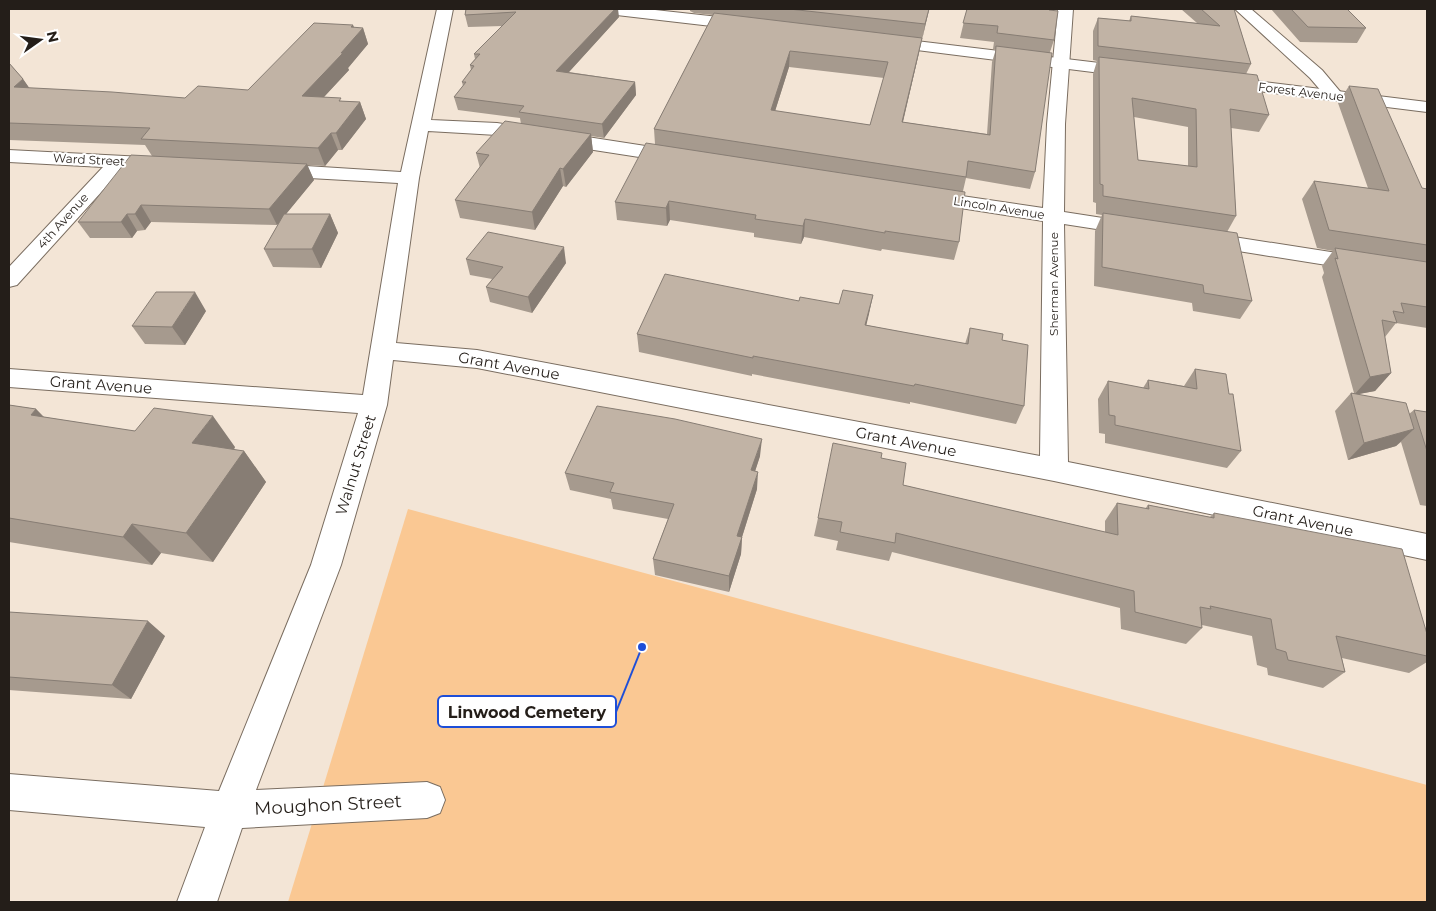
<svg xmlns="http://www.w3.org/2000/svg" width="1436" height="911" viewBox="0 0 1436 911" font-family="Montserrat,sans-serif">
	<rect width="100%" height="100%" fill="#f3e5d6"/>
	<path fill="#fac893" d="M408 509 1427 785V902H288Z"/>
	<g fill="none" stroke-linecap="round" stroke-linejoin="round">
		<g stroke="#7a6d60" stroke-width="2">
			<path id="minor" d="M437 9H453L431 120 497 123 678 151 685 153 688 157 685 161 678 163 497 135 428 131 419 178 396 343 477 350 1040 456 1043 221 928 203 921 201 918 197 921 193 928 191 1043 208 1047 124 1058 9H1073L1065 124 1064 212 1135 223 1143 224 1146 229 1143 234 1135 235 1064 224 1068 462 1427 534V560L1054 481 477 368 393 360 387 405 341 565 256 790 427 782 440 787 445 800 440 813 427 818 242 828 217 902H177L205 827 9 810V774L219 791 311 565 358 413 9 387V369L363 395 398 183 274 176 267 174 264 170 267 166 274 164 401 172Z
				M1235 9H1251L1322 70 1343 95 1340 99 1334 100 1328 99 1310 78Z
				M9 150 163 158 170 160 173 164 170 168 163 170 123 168 17 285 9 287V267L103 167 9 162Z
				M1202 232 1427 267V281L1194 244 1191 239 1194 234Z"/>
		</g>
		<g stroke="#7a6d60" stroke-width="2">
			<path id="tertiary" d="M600 9H646L746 20 752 22 754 25 752 28 746 30 608 14 603 12Z
				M883 37 1133 67 1139 68 1142 72 1139 76 1133 77 877 45 875 42 877 39Z
				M1223 77 1427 102V112L1217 86 1214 82 1217 78Z"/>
		</g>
		<use href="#minor" fill="#fff" fill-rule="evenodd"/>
		<use href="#tertiary" fill="#fff" fill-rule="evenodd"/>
	</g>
	<path fill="#a69a8e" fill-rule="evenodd" d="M466 9 619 17 569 72 635 82 636 95 604 138 591 136 593 152 566 187 563 186 535 230 460 218 455 200 480 168 476 153 521 124 520 118 458 110 454 97 463 86 462 82 471 70 470 65 475 59 474 54 503 26 468 27 465 15Z
		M690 9H929L903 122 987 134 992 62 996 49H993L994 42 960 38 967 9 1054 40 1050 52 1035 172 1030 189 966 178 963 191 959 242 954 260 882 249 881 251 804 237 801 244 754 237V233L670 220 667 226 617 220 615 202 655 144 654 129 713 15 694 13 690 11ZM789 67 884 78 870 125 775 111Z
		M1181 9H1234L1251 64 1246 74 1269 115 1259 132 1231 128 1236 216 1227 232 1252 301 1240 319 1193 311 1192 303 1094 286 1095 231 1102 215 1096 214V203L1093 202V74L1097 61 1093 60V31L1098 18 1129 21 1131 16 1197 23ZM1134 117 1188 127V166L1138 160Z
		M1271 9H1347L1366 28 1357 43 1300 42Z
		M353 25 354 28H363L368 44 348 68 349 70 324 97 342 101 360 102 366 119 342 150H338L325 166 307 165 314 180 286 214H330L338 233 321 268 273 267 264 249 279 223 277 225 151 222 145 230 137 231 132 238H90L78 222 152 156 145 145 9 140V63L23 79 29 88 185 98 248 90Z
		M1349 86 1422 188 1427 189V328L1396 323 1385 337 1391 373 1375 391 1358 394 1409 414 1414 410 1427 412V506L1420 505 1401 442 1396 446 1348 460 1335 411 1351 393H1354L1322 277 1324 273 1322 266 1333 251 1317 248 1302 199 1314 181 1368 188 1338 103Z
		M466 259 566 263 532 313 490 302 486 287 492 279 470 275Z
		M873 295 866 325 965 344 970 328 1002 340 1024 406 1016 424 910 402V404L752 374V376L639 352 637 334 799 301 839 304Z
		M206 311 185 345 145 344 132 326Z
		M1195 369 1229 394 1241 451 1227 468 1105 443V434L1099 433 1098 399 1108 381 1143 388 1148 380 1184 386Z
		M9 405 36 409 44 417 235 447 234 450 244 451 266 482 213 562 161 553 152 565 9 542Z
		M760 456 755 471 757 489 742 537 741 554 729 592 655 575 653 559 668 519 613 509 611 499 570 490 565 473Z
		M881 458 903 485 1105 532V521L1117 503 1145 509 1148 505 1210 517 1214 513 1427 634V662L1409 673 1342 658 1345 672 1323 688 1268 675 1267 668 1257 665 1252 636 1202 625V628L1186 644 1121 629 1120 608 892 552 889 561 836 550 838 541 814 536 818 518Z
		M9 612 165 636 131 699 9 690Z"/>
	<path fill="#877d74" d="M615 9H618L619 17 558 84 556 71Z
		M929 9V10L922 40 925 24Z
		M353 25 357 35 363 28 368 44 348 68 349 70 309 113 302 96Z
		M922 38 919 53 899 138 902 122Z
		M790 51 789 67 770 127 771 110Z
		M23 79 35 96 14 87Z
		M635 82 636 95 604 138 602 124Z
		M360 102 366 119 342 150 336 133Z
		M331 133 338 150 325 166 318 148Z
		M591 134 593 152 566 187 563 169Z
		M307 164 314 180 277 225 269 209Z
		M560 168 563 186 535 230 532 212Z
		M669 201 670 220 667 226 666 208Z
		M141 205 151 222 145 230 135 214Z
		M127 214 137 231 132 238 121 222Z
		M330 214 338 233 321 268 312 249Z
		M805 219 804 237 801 244 803 226Z
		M564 247 566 263 532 313 528 297Z
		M195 292 206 311 185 345 172 327Z
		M873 295 869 314 862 343 865 325Z
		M1391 373 1375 391 1354 395 1370 377Z
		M36 409 66 441 31 415Z
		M213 416 235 447 216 474 192 443Z
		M1414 429 1396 446 1348 460 1364 443Z
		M762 439 760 456 750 487 751 470Z
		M244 451 266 482 213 562 186 533Z
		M758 472 757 489 742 537 741 554 729 592V576L737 536Z
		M132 524 161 553 152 565 123 537Z
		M148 621 165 636 131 699 112 685Z"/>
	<path fill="#c1b3a5" stroke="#877d74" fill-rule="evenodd" d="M466 9H615L556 71 635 82 602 124 519 112 524 106 454 97 466 82H462L474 66 470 65 480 54H474L516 12 465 15Z
		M789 9H929L925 24Z
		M967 9H1049V10L1058 11 1054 40 997 33 998 26 963 23Z
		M1201 9H1234L1251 64 1098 46V18L1131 21V16L1220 26Z
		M1291 9H1347L1366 28 1308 27Z
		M714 13 922 38 902 122 990 135 996 46 1052 53 1035 172 968 161 966 177 654 129ZM790 51 888 62 870 125 771 110Z
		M314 23 353 25 351 27 363 28 341 53H343L302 96 341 98 339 101 360 102 336 133H331L318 148 141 139 150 128 9 123V63L23 79 14 87 112 92 185 98 198 86 248 90Z
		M1099 57 1257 75 1269 115 1230 109 1236 216 1103 196V185L1100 184ZM1132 98 1196 109 1197 167 1138 160Z
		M1349 86 1378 89 1422 188 1427 189V245L1329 230 1314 181 1389 191Z
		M505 121 591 134 563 169 560 168 532 212 455 200 489 155 476 153Z
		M646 143 965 192 959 242 885 231V233L805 219 803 226 755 219 756 215 669 201 666 208 615 202Z
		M131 155 307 164 269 209 141 205 135 214H127L121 222H78Z
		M1103 213 1237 233 1252 301 1204 293 1203 285 1102 267Z
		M284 214H330L312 249H264Z
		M488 232 564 247 528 297 486 287 503 267 466 259Z
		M1335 248 1427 262V307L1401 303 1404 313 1393 311 1397 323 1382 320 1391 373 1370 377 1335 258 1338 259Z
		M665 274 799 301 800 297 839 304 843 290 873 295 865 325 968 344 970 328 1003 334 1002 340 1028 345 1024 406 915 384 914 386 753 356V358L637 334Z
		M156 292H195L172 327 132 326Z
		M1195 369 1226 374 1229 394H1233L1241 451 1115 425V416L1109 415 1108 381 1149 389 1148 380 1197 389Z
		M1351 393 1406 403 1414 429 1364 443Z
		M9 405 36 409 31 415 135 431 154 408 213 416 192 443 244 451 186 533 132 524 123 537 9 518Z
		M597 406 675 419 762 439 751 470 758 472 737 536 742 537 729 576 653 559 674 504 610 492 614 483 565 473Z
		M1414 410 1427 412V451Z
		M833 443 882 453 881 458 906 463 903 485 1118 535 1117 503 1149 509 1148 505 1214 518V513L1402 549 1427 634V656L1336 636 1345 672 1288 660 1286 652 1276 649 1271 619 1210 606 1211 609 1200 607 1202 628 1135 612 1134 591 896 533 895 543 840 532 842 522 818 518Z
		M9 612 148 621 112 685 9 677Z"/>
	<g text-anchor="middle" stroke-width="4" stroke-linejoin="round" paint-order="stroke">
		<g font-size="12" fill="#241e19" stroke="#fff">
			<text transform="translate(1301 92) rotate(7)" y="4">Forest Avenue</text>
			<text transform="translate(89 160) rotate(3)" y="4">Ward Street</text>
			<text transform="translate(999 208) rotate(9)" y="4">Lincoln Avenue</text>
			<text transform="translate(63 221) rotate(-48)" y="4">4th Avenue</text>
			<text transform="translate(1054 284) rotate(-90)" y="4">Sherman Avenue</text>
		</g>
		<g font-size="15" fill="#241e19" stroke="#fff">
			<text transform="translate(509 366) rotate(10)" y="5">Grant Avenue</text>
			<text transform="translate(101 385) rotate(4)" y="5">Grant Avenue</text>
			<text transform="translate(906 442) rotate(11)" y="5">Grant Avenue</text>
			<text transform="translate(356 465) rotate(-73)" y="5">Walnut Street</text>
			<text transform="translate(1303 521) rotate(12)" y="5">Grant Avenue</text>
		</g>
		<g font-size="18" fill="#241e19" stroke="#fff">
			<text transform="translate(328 805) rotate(-3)" y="6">Moughon Street</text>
		</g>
	</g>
	<path fill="none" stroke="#1d4ed8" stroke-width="2" d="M642 647L616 712"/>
	<circle fill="#1d4ed8" stroke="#fff" stroke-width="2" cx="642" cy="647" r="5"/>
	<rect fill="#fff" stroke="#1d4ed8" stroke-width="2" x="438" y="696" width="178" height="31" rx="5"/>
	<g font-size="16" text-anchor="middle" font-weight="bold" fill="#241e19">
		<text x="527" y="718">Linwood Cemetery</text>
	</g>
	<rect width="1436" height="911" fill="none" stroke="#241e19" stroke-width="20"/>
	<g transform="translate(40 40) rotate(76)" stroke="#ffffff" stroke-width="4" paint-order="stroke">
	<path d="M0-4L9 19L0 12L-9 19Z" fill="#241e19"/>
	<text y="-8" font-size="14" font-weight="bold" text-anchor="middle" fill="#241e19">N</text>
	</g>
</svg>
